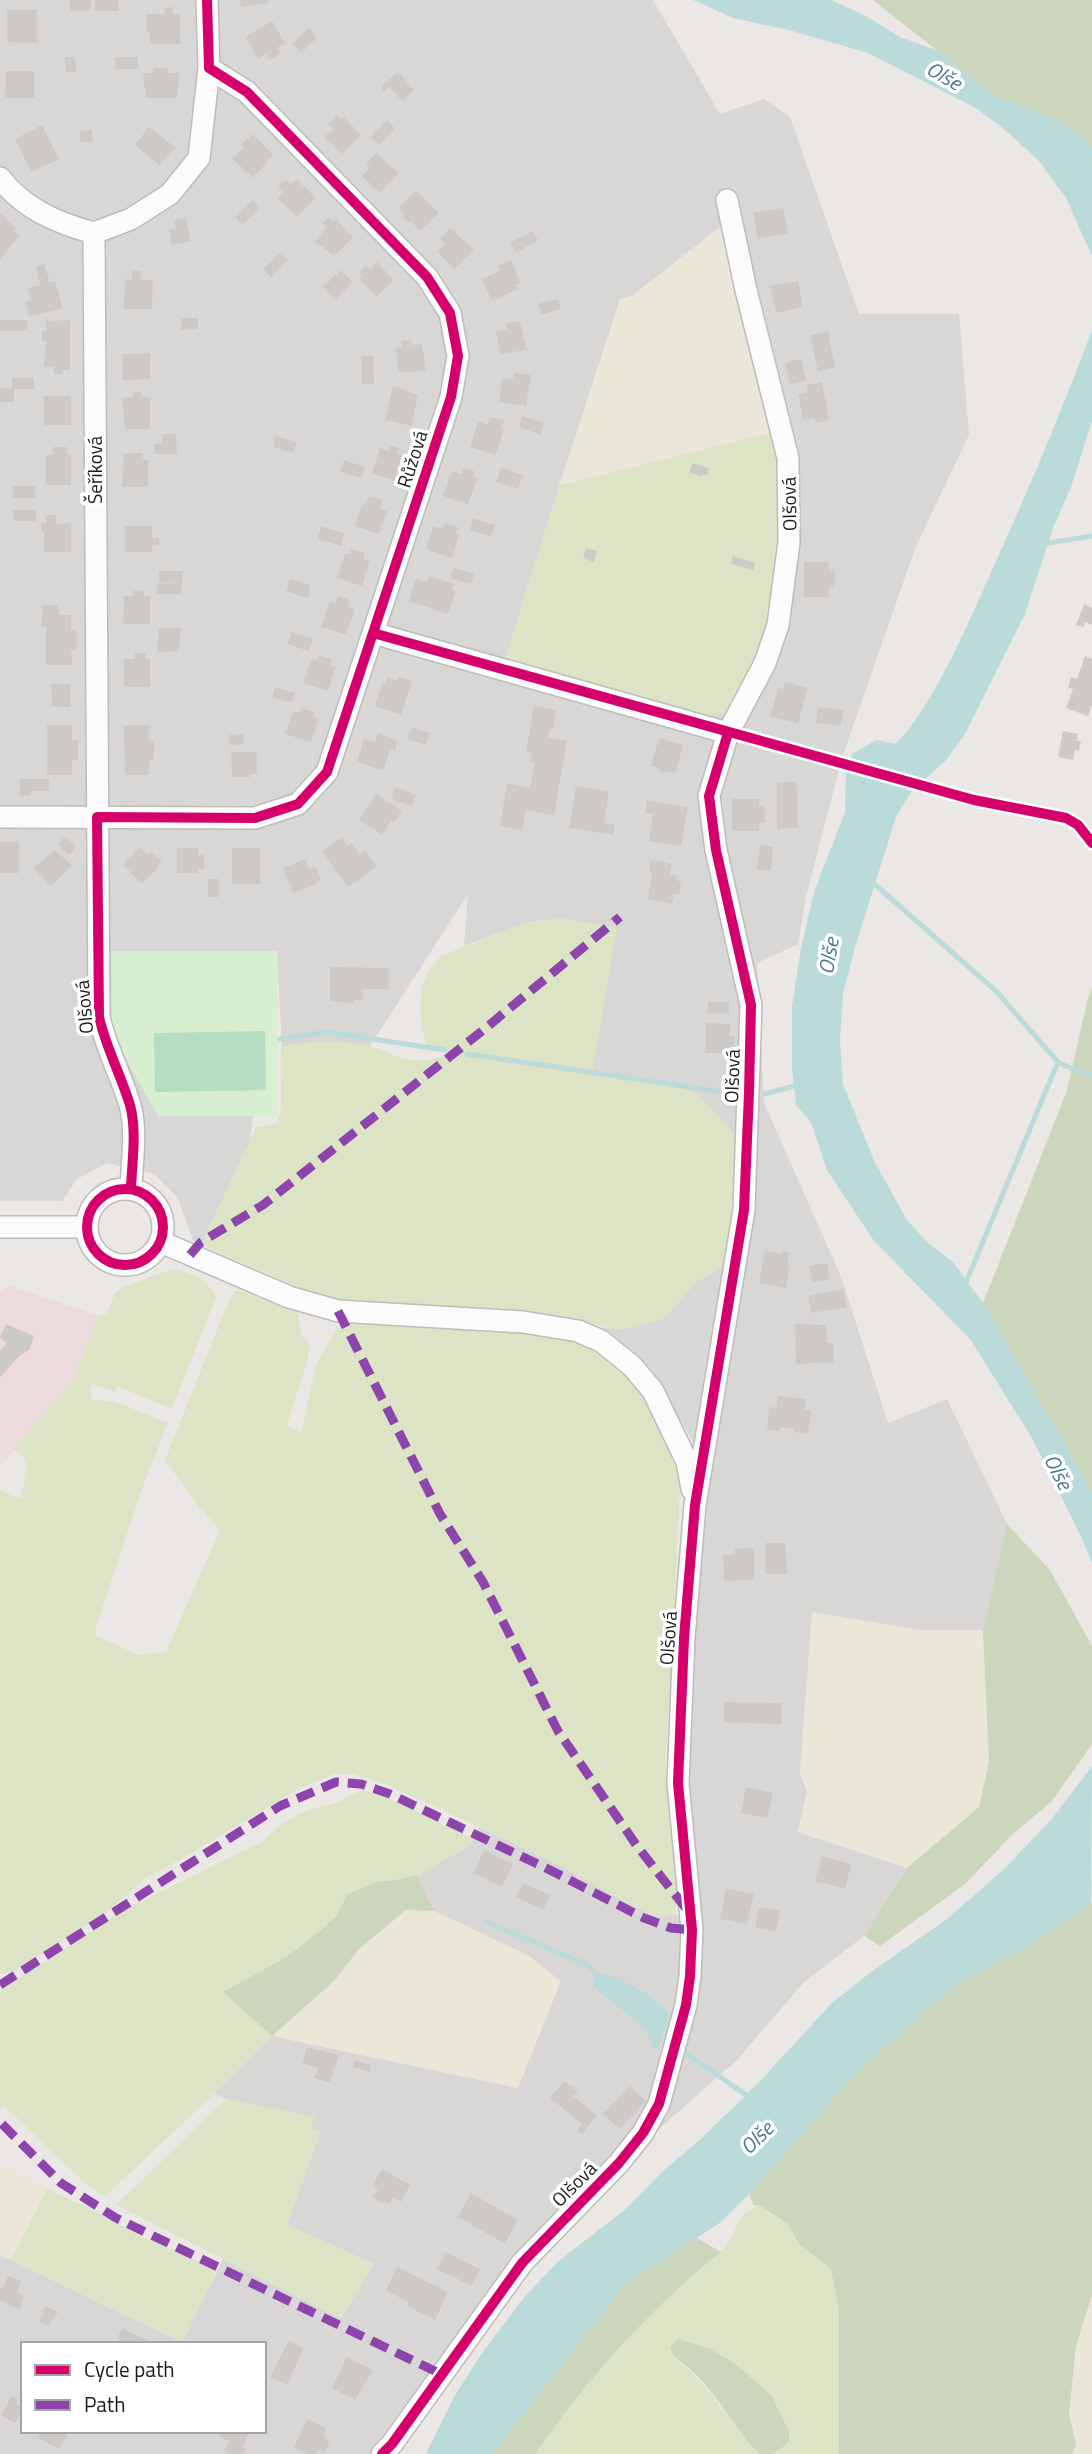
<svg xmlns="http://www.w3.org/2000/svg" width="1092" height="2454" viewBox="0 0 1092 2454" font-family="'Titillium Web',sans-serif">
	<rect width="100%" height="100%" fill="#eae7e4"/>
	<path fill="#d9d7d6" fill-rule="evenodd" d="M0 0H653L720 114 764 99 790 117 859 314H959L969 435 916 546 843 755 807 892 798 944 757 963 764 1103 842 1279 888 1423 947 1399 1007 1524 983 1630H918L812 1613 800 1773 807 1792 798 1832 907 1868 864 1936 804 1982 737 2060 644 2142 528 2269 393 2454H0V2255L182 2342 223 2259 341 2318 374 2264 287 2225 320 2132 311 2129 313 2117 226 2099 214 2094 272 2036 518 2088 529 1956 434 1911 417 1875 469 1846 479 1827 561 1866 629 1904 655 1916 664 1918 674 1914 699 1925 689 1825 687 1740 705 1510 693 1442 652 1370 627 1346 600 1327 615 1329 636 1327 664 1318 696 1282 725 1265 710 1110 698 1095 674 1085 592 1073 563 918 528 922 464 946 468 894 370 1046 317 1043 294 1044 282 1047 277 951 158 1116 253 1115 250 1141 207 1232 204 1243 193 1241 178 1198 154 1174 107 1163 77 1179 62 1201H0ZM23 2344H264V2431H23Z"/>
	<path fill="#ebdbdd" d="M9 1286 99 1316 72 1382 0 1466V1292Z"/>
	<path fill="#eae6d8" d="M725 223 775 432 559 486 620 299 633 295Z
		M812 1612 918 1630H983L989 1763 979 1807 907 1868 798 1832 807 1792 800 1773Z
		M406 1910 434 1911 529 1956 561 1981 518 2088 272 2036 333 1982 360 1948Z
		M0 2167 47 2189 11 2260 0 2255Z
		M1092 2295V2454H1072L1076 2444 1069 2414 1076 2346Z"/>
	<path fill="#dde4c5" d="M775 432 782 468 779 564 774 624 733 710 704 716 504 662 559 486Z
		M563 918 617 928 592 1073 674 1085 699 1095 732 1132 739 1154 735 1205 725 1265 696 1282 665 1318 636 1327 615 1329 566 1318 458 1307 350 1303 316 1295 210 1249 204 1243 207 1232 256 1127 276 1124C287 1102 277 1071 282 1047 308 1040 342 1041 369 1046 383 1049 396 1058 411 1060 425 1063 440 1057 454 1053 445 1051 436 1053 428 1045 419 1036 420 996 423 984 427 972 433 964 441 956L528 922Z
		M172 1269C190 1271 209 1281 216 1297L173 1406 169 1408 117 1386 115 1392 93 1384 90 1391 92 1400 114 1401 168 1423 140 1494 96 1627V1636L139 1655 166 1652 220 1530 199 1507 165 1460 227 1305 236 1290 297 1310 301 1334 310 1344 307 1362 287 1425 301 1433 316 1365 342 1321 558 1334 587 1344 613 1361 634 1383 651 1408 664 1435 680 1483 673 1640 665 1760 676 1878 677 1906 674 1914 664 1918 655 1916 629 1904 561 1866 479 1827 387 1785 352 1774H335L300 1788 152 1876 149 1875 107 1912 11 1973H0V1489L14 1497H21L27 1469 25 1458 14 1450 72 1382 99 1316 107 1313 115 1293 123 1287Z
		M362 1790 385 1797 474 1839 469 1846 417 1875 391 1881H378L349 1894 336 1916 319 1932 285 1958 224 1992 272 2036 214 2094 105 2196 86 2184 4 2106 0 2108V1991L127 1908 262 1842 283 1823 308 1810 335 1803Z
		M226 2099 314 2117 311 2129 320 2132 287 2225 374 2264 341 2318 116 2205Z
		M47 2189 93 2210 142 2237 217 2269 183 2342 11 2260Z
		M759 2205 788 2224 798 2243 831 2268 839 2311V2454H771L782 2448 789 2432 784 2422 674 2358C710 2383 729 2423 760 2454H535C567 2407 604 2362 643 2321 659 2304 677 2287 694 2273 704 2265 715 2258 723 2249 739 2233 733 2216 759 2205Z"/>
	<path fill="#cbd6bc" d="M873 0H1092V146L1062 122 996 97Z
		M1092 988V1491L983 1303 1067 1091 1088 997Z
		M1007 1524 1050 1570 1092 1646V1744L1052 1801 1013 1834 965 1884 880 1946 864 1936 907 1868 979 1807 989 1763 983 1630Z
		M417 1875 434 1911 406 1910 360 1948 333 1982 272 2036 223 1992 285 1958 319 1932 336 1916 348 1894 378 1881H391Z
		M1092 1902V2295L1076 2346 1069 2414 1076 2444 1072 2454H839V2311L831 2269 798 2243 788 2224 759 2205 754 2206 749 2194 857 2072 956 1984 1037 1941Z
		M695 2237 721 2252C649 2309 587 2379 535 2454H492L625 2285Z
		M678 2339 710 2349 733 2362 771 2395 789 2431V2440L782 2448 771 2454H760C734 2429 718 2394 691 2370 680 2360 675 2362 670 2347Z"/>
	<path fill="#d8eed1" d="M111 951H277L278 1116H158L112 1034Z"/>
	<path fill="#b4ddc1" d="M265 1031 266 1090 155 1092 154 1033Z"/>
	<path fill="#badbda" d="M693 0H831L866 16 900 37 936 50 996 97 1062 122 1092 146V256L1066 198 1039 161 1004 129 976 108 868 53 789 30 733 18Z
		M1092 330V421L1071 487 1053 528 1025 614 965 734 946 760 911 792 896 817 855 947 843 994 840 1040 843 1084 875 1163 907 1220 928 1243 953 1262 983 1303 1092 1491V1563L1081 1536 1032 1438 970 1339 874 1241 827 1170 811 1122 796 1105 792 1068V1006L801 948 814 892 845 812 846 771 852 754 876 740 896 744C934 704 966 628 989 577 1026 495 1061 414 1092 330Z
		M1092 1766 1091 1903 1037 1941 956 1984 857 2072 749 2194 721 2222 625 2285 492 2454H426L455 2395 482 2353 526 2295 560 2260 627 2208 661 2173 703 2137 762 2079 832 2003 871 1972 947 1919 1003 1870 1051 1820Z
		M606 1974C629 1984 654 1993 669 2015L666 2029 656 2052C652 2044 648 2034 642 2027 627 2011 608 2002 594 1986L593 1976Z"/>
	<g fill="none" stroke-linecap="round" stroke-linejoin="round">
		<path stroke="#badbda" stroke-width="5" d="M1043 544 1092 536
			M871 881 996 991 1058 1062 964 1287
			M280 1039 327 1032 445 1050
			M467 1054 743 1095
			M1058 1062 1081 1073 1092 1074
			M764 1094 798 1085
			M486 1922 586 1964 602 1979
			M688 2055 752 2099"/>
	</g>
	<path fill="#cdc9c7" d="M70 0H91V10L70 11Z
		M95 0H118L119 11H95Z
		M240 0H268V3L241 7Z
		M173 7V14H180V44H150V32H147L146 14H165V8Z
		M37 9V43L7 42V10Z
		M272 21 285 43 277 48 281 53 270 60 266 54 258 59 245 37Z
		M309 28 317 38 301 53 293 43Z
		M65 57H75L76 72H66Z
		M115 57H138V69H115Z
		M153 68H168V73H179L177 98H146L143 73H153Z
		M6 71H34V98H6L4 89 6 88Z
		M398 72 414 90 402 101 389 87 384 92 381 87Z
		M337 115 342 120 344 117 361 135 342 154 324 137 333 129 328 124Z
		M387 120 395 129 379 145 371 136Z
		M42 125 59 159 31 172 15 139Z
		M149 127 176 148 159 165 135 145Z
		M92 130 93 142H80V131Z
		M253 134 273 155 253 178 232 158 243 148 241 145Z
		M376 153 399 173 380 193 362 176 370 168 366 163Z
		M296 179 316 198 297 217 277 198 283 192 278 187 286 180 290 185Z
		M416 190 439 213 420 231 411 221 409 223 403 217 405 216 398 208Z
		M253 199 260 208 242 225 235 217Z
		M783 208 788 233 758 239 753 213Z
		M0 213 16 228 14 231 19 236 0 260Z
		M329 217 333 221 336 219 353 237 334 256 315 241 327 227 323 223Z
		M186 218 191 241 172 245 169 230 176 229 174 220Z
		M450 228 474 250 454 269 437 251 445 244 440 238Z
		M532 231 538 240 516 253 510 243Z
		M281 252 288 260 271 277 263 269Z
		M511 260 519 279 520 283 516 285 518 289 492 301 482 279 500 271 497 266Z
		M377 262 394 280 376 297 359 278 362 276 359 272 366 265 370 269Z
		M44 264 50 282 55 281 63 309 29 316 25 302 32 300 28 288 40 285 36 267Z
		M341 270 353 282 335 300 323 287Z
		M132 271H141V280H153L152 309H124L125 279 132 280Z
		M798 281 803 307 776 313 770 286Z
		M558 299 561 309 541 315 538 304Z
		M182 318H198V329L181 330Z
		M0 320H27L28 331H0Z
		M70 320V370H62V374H54V367H44L46 341H42V331H46V321Z
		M520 321 527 350 500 354 496 331 507 329 506 323Z
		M828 331 835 367 818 371 810 335Z
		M411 340 412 345 422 344 426 370 399 373 396 348 402 347 401 341Z
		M150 353V379L123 380 122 354Z
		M361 356H373L374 384H362Z
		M801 359 806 381 790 384 785 363Z
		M514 373 531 375 526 406 499 402 502 378 513 379Z
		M33 377 35 389H14V402H0V388L12 389V378Z
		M822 382 829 420 816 423 814 418 803 420 798 394 808 392 806 385Z
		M393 386 418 395 412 426 385 420Z
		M133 392H142V397L150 398V429H125L122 398 133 397Z
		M44 396H71V425H44Z
		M522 416 544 423 541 435 519 427Z
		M491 417 504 420 501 429H504L496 455 470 447 478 421 488 425Z
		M176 433 177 455 154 454V444L162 443V434Z
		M276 436 297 442 293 453 273 447Z
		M390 445 399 448 397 454 405 456 396 481 372 473 380 448 388 451Z
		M53 447H67V455H71V485H46V455H53Z
		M124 453H143V460H148V487H122Z
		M344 460 365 467 361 478 340 472Z
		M693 463 709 468 707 475 703 474 702 477 689 472Z
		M463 468 474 471 473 478 477 479 468 504 443 496 451 471 462 474Z
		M501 468 523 475 518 489 496 482Z
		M13 486H35V498H13Z
		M369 496 383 500 381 509 387 511 379 534 355 526 362 503 366 504Z
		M13 510H36V521H14Z
		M46 515H56V524L71 523V552H44V532H42L41 523H46Z
		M473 518 495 525 491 537 470 530Z
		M445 523 458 527 456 533 459 534 452 558 426 549 433 526 443 529Z
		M125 526H152V538H159V545H153L152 552H125Z
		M321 526 344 533 341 546 317 539Z
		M586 548 597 551 594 562 583 558Z
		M351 549 365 553 363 559 370 561 362 586 337 578 345 553 350 554Z
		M733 556 755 563 753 570 731 564Z
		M804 562H829V571H835V587H829V597H804Z
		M454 568 474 574 471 584 450 578Z
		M159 571H183L181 594H157V584L176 583 159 582Z
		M429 576 454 584 452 590 456 591 448 614 409 601 416 578 427 582Z
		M290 579 310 585 308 598 286 591Z
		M144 590V596H150V624H123L124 596H133V591Z
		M338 596 350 600 348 607 355 609 346 635 321 627 330 601 336 603Z
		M1084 604 1092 608V625L1085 622 1084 627 1076 625Z
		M43 605H58L60 615H71V630H77V650H71L72 665H46V627L41 626Z
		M159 628H181L179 651 157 652Z
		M291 632 313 639 309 651 287 644Z
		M135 653H146V659H150V687H124V659H135Z
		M319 655 332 660 330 665 336 667 328 691 303 683 311 659 317 661Z
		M1085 656 1092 659V704L1088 716 1066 708 1073 689 1068 687 1071 677 1077 679Z
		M388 677 397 681 398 677 412 681 401 715 375 706 382 683 385 684Z
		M785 682 808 688 798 723 770 717 778 688 783 689Z
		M51 684H70L71 707H52Z
		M275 687 295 693 292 703 272 697Z
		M534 706 556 710 553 730 550 729 548 738 567 741 554 815 526 810 522 830 500 826 507 783 530 788 535 763 530 762 532 752 526 751Z
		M818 707 843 710 841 726 816 723Z
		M301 708 314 712 312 717 319 719 311 742 285 734 293 711 300 713Z
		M47 725H72V740H78V760H72V775H47Z
		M124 725H149V740H154V759H150L149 775H125Z
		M411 727 429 733 426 745 407 739Z
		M1063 731 1078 734 1077 741H1081L1079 751 1075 750 1073 760 1058 757Z
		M378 733 397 741 395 750 390 749 383 771 357 762 364 739 375 743Z
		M243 734 244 744 229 745V735Z
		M659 738 683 745 676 772H661L659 768 651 766Z
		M231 752H257V774H250L251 777H232Z
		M20 779H49V791H31V795L20 796Z
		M777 782H797L798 828 777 829Z
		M576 786 609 791 604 823 615 825 613 835 569 828Z
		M395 787 416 795 412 806 391 799Z
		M376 794 402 811 394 823 391 821 382 835 359 820Z
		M732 799H759V806H765V823H759V831H732Z
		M647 800 688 807 681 846 649 841 653 814 645 813Z
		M65 836 76 847 69 855 58 844Z
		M342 837 348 846 352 843 360 855 365 850 377 866 348 887 322 851Z
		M19 841V873H0V842Z
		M760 845 773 847 771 871 757 870Z
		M140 847 148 855 152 852 162 861 158 865 159 867 142 884 123 864Z
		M177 848H198V855H204V869H198V873H177Z
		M232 848H260V884H232Z
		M55 850 72 866 51 886 33 868Z
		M305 859 309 869 316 867 321 880 315 882 316 884 293 893 283 868Z
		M651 860 672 864 670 875H677L676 880 681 882 679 895 674 894 672 904 648 899 652 873 649 872Z
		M208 879H219V897H208Z
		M330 967 389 968V989H363V1000H354V1003L330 1001Z
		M708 1002H729V1014L707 1013Z
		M706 1023 730 1024V1036H735V1048H730L729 1053H705Z
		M765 1251 781 1254 782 1251 789 1252 787 1263H790L786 1288 759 1283Z
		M827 1263 830 1279 812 1282 809 1266Z
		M843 1289 847 1307 811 1313 808 1296Z
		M6 1324 34 1336 29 1350 20 1355 0 1377V1350L7 1343 0 1337Z
		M795 1324 826 1325 827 1343H833L834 1362 796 1364Z
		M778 1396 806 1399 805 1410 811 1411 808 1434 794 1432 795 1429 780 1427V1431L767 1430 769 1407 776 1408Z
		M765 1543H785L787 1574H766Z
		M754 1548V1580L724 1581 723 1555 735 1554V1549Z
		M724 1702 782 1703 781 1724 724 1722Z
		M746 1787 773 1793 767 1818 741 1813Z
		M484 1850 513 1864 502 1887 474 1873Z
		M822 1856 851 1864 845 1889 815 1881Z
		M523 1883 550 1895 543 1910 516 1897Z
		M726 1889 754 1894 747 1924 720 1919Z
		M759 1907 780 1911 776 1931 755 1927Z
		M307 2047 339 2055 330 2083 314 2078 318 2068 302 2063Z
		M355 2060 371 2065 369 2072 353 2067Z
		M564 2081 578 2091 573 2096 597 2116 582 2134 577 2131 582 2124 550 2098Z
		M630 2086 646 2101 620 2129 603 2114Z
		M382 2169 410 2185 401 2202 393 2197 390 2204 384 2201 383 2203 373 2198 378 2189 372 2186Z
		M471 2193 518 2220 505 2244 458 2217Z
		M445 2252 480 2269 472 2286 437 2269Z
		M397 2267 448 2292 435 2320 407 2306 409 2302 386 2291Z
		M8 2276 21 2281 17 2293 24 2296 20 2309 0 2301V2287L3 2288Z
		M46 2306 58 2312 48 2326 39 2321Z
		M122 2328 154 2344H126L117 2339Z
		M289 2341 304 2348 287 2385 270 2377Z
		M347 2357 373 2370 355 2400 332 2388Z
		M12 2396 18 2399 16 2404 23 2407 15 2423 1 2415Z
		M307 2419 327 2429 324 2436 327 2437 326 2440 330 2442 324 2453 318 2450 316 2454H308L294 2447Z
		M39 2431H69L59 2449 37 2437Z
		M221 2431H250L243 2447 246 2448 243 2454H229L224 2451 229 2441 219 2436Z"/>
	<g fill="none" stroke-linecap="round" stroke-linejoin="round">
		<g stroke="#bdbcbb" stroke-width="24">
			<path id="minor" d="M0 178C24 209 57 223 94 233L99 1017C106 1048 121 1075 130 1105 137 1131 132 1162 131 1188
				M94 233 131 219 170 194 199 158 209 68
				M373 633 728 733
				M0 817 255 818 298 804 327 772 451 397 458 356 450 313 427 277 247 92 209 68 207 0
				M87 1227a38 38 0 1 1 76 0a38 38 0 1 1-76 0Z
				M0 1227H86
				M161 1242 289 1297 338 1311 523 1322 578 1331 601 1341 632 1366 653 1391 687 1462 692 1489
				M382 2454 392 2444 522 2263 619 2163 643 2133 659 2104 686 2005 690 1976 692 1930 678 1783 684 1638 695 1505 744 1210 751 1005 716 850 709 796 728 733 765 663 778 625 789 542 788 458 746 290 727 200"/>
		</g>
		<use href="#minor" stroke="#fcfbfb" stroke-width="21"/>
		<path stroke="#8e44ad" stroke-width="9" stroke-dasharray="18 9" stroke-linecap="butt" d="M190 1255 201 1242 263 1205 487 1027 620 917
			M338 1311 440 1514 483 1582 558 1731 637 1846 688 1911
			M0 1985 280 1806 336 1782 361 1784 390 1794 546 1868 644 1918 671 1928 692 1930
			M2 2124 61 2183 116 2218 443 2375"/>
		<g stroke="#fff" stroke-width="15">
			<path id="cycleway" d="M373 633 974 800 1066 818 1078 825 1092 843
				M131 1188C132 1162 137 1131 130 1105 121 1075 106 1048 99 1017L97 817 255 818 298 804 327 772 451 397 458 356 450 313 427 277 247 92 209 68 207 0
				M87 1227a38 38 0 1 1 76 0a38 38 0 1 1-76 0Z
				M382 2454 392 2444 522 2263 619 2163 643 2133 659 2104 686 2005 690 1976 692 1930 678 1783 684 1638 695 1505 744 1210 749 1093 751 1005 716 850 709 796 728 733"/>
		</g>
		<use href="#cycleway" stroke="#d6006c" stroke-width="10"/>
	</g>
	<g text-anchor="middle" stroke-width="7" stroke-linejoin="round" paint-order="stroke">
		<g font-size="19" fill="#1c1c1c" stroke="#fff">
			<text transform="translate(412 459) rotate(-72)" y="7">Růžová</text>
			<text transform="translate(95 470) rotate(-90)" y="7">Šeříková</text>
			<text transform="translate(789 504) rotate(-91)" y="7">Olšová</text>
			<text transform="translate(84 1007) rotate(-95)" y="7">Olšová</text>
			<text transform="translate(732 1076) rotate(-88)" y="7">Olšová</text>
			<text transform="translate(668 1638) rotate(-86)" y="7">Olšová</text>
			<text transform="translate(574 2184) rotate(-45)" y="7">Olšová</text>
		</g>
		<g font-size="21" font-style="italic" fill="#487a8c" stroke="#fff">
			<text transform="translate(944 76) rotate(30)" y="7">Olše</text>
			<text transform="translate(829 956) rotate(-80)" y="7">Olše</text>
			<text transform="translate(1058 1472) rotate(63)" y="7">Olše</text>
			<text transform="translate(757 2138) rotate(-45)" y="7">Olše</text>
		</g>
	</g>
	<rect x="21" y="2342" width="245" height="91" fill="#ffffff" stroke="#a4a4a4" stroke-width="2"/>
	<rect x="35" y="2365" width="35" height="10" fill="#d6006c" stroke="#a4a4a4" stroke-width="2"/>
	<text x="84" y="2377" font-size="21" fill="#1c1c1c">Cycle path</text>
	<rect x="35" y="2400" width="35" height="10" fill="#8e44ad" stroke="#a4a4a4" stroke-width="2"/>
	<text x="84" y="2412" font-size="21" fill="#1c1c1c">Path</text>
</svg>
